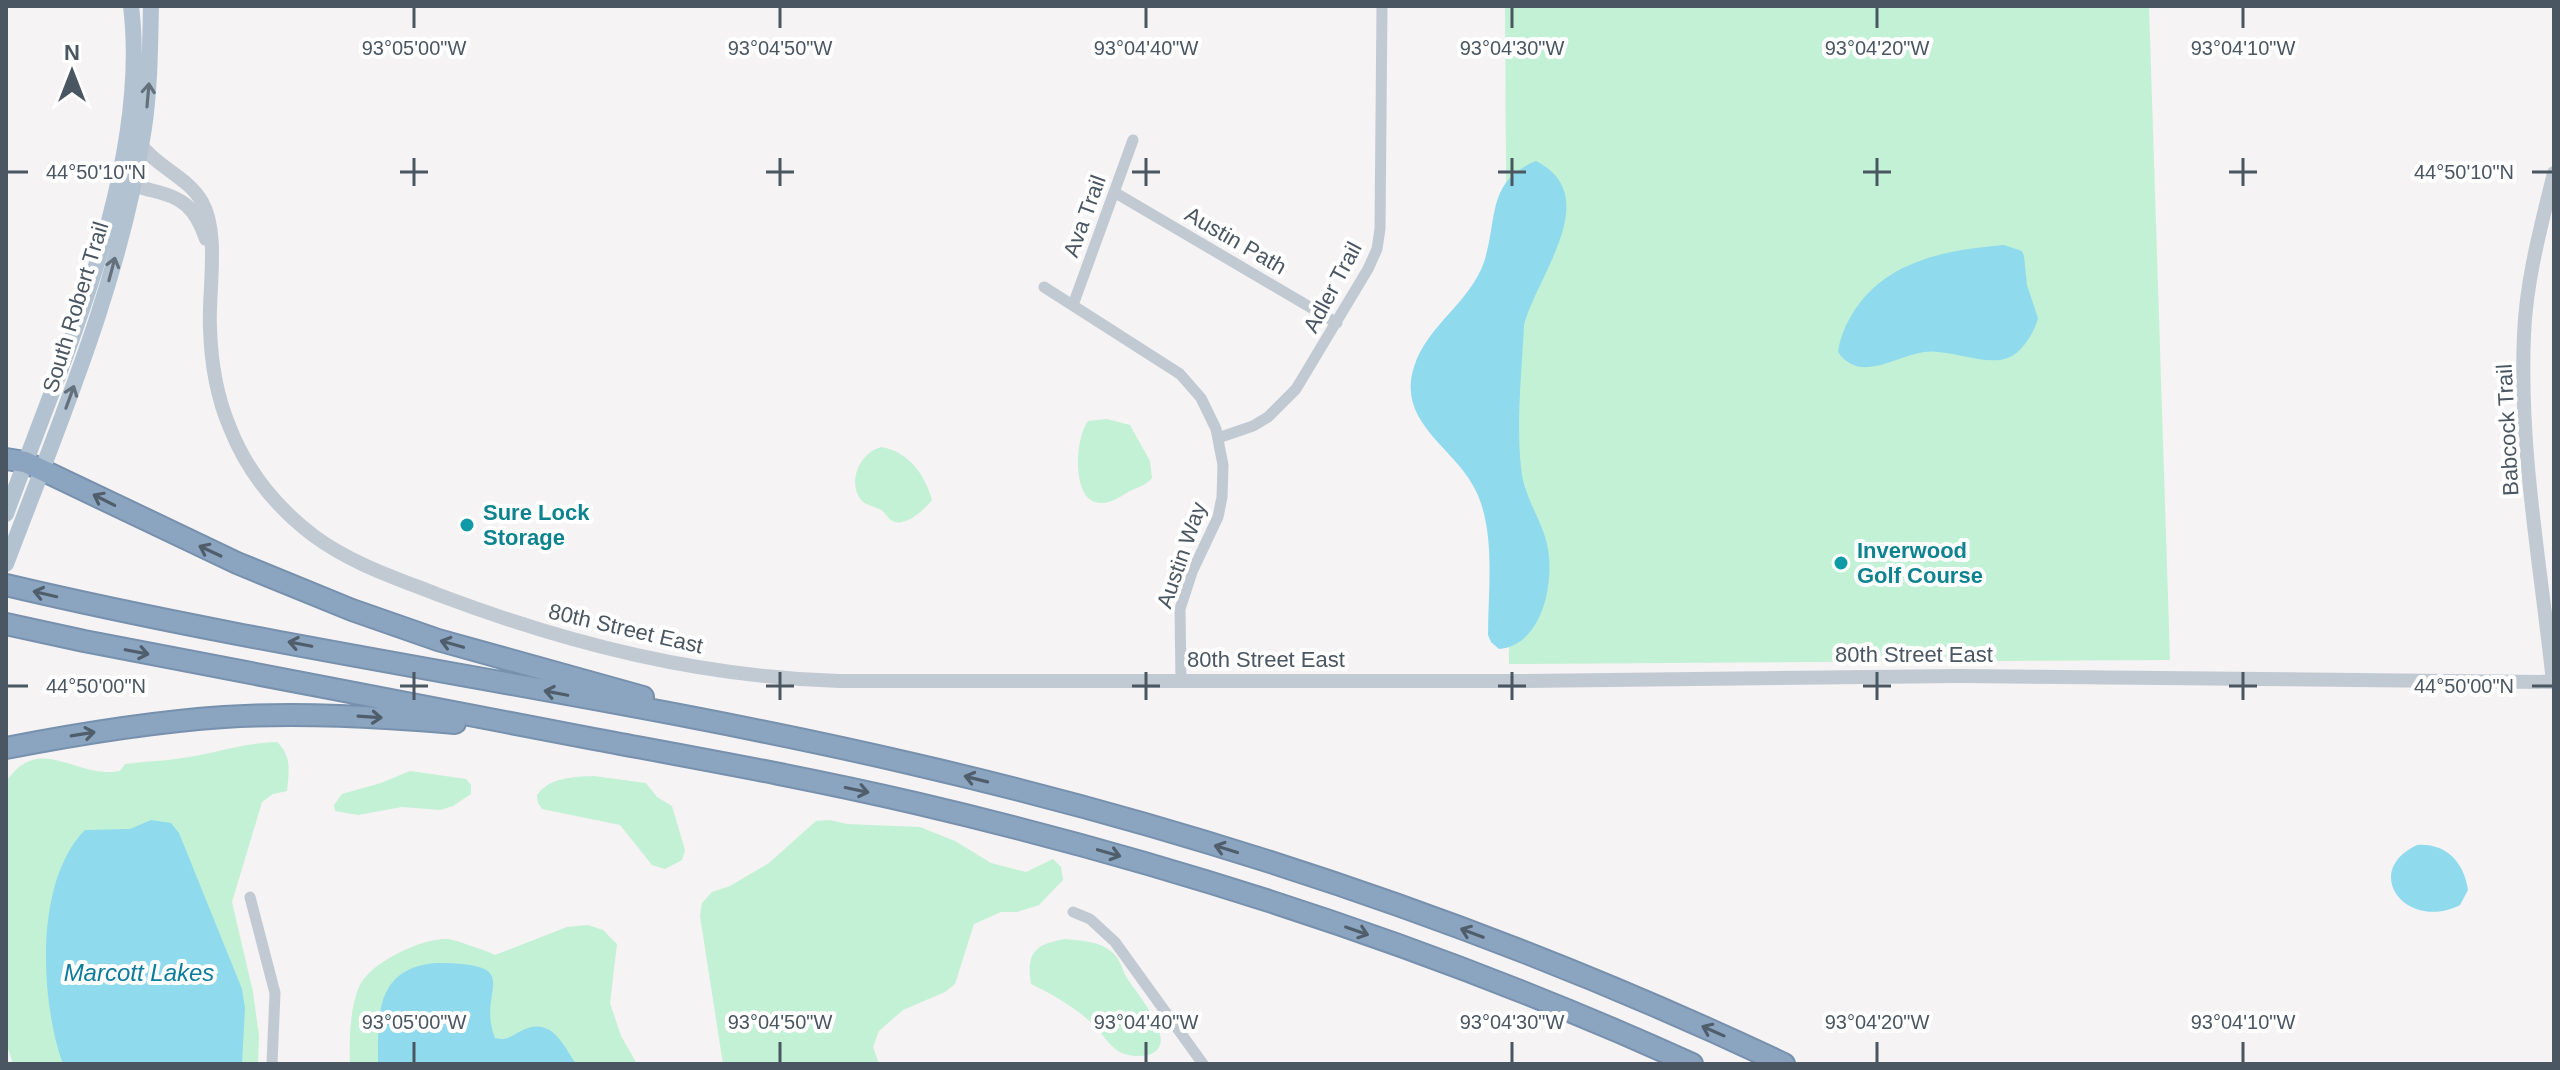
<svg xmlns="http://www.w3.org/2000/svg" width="2560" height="1070" viewBox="0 0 2560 1070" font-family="Helvetica,sans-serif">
	<rect width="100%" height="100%" fill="#f5f3f3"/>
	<path fill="#c3f1d5" d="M1505 6H2149L2170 660 1509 664Z
		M1107 419 1130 425 1150 461 1152 478C1146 485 1139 487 1130 491 1119 497 1109 506 1095 502 1071 494 1076 436 1088 421Z
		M882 447C909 452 925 475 932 500 924 510 908 525 895 522 888 520 886 513 881 510 873 505 864 506 859 497 848 478 862 451 882 447Z
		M277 742C292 756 289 771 287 791L273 794 262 802 232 902 253 992 259 1036 258 1064H13L6 1042V782C40 731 76 780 120 771L125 764C146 761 168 761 189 757 220 752 244 743 277 742Z
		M410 771 466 779 471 785V794L453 806 440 810 402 807 358 815 335 811 334 805 342 794 381 783Z
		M594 776 646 783 657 797 672 806 685 850 682 860 665 869 652 865 620 825 542 809 538 803 537 795C550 777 574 777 594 776Z
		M830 820 847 824 920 827 955 841 991 863 1026 872 1053 859 1061 867 1063 880 1039 905 1017 912H1001L974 924 955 984 945 992 903 1010 879 1031 873 1047 879 1064H723L700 916 702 903 712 892 730 886 769 863 816 821Z
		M588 925 603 930 617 944 610 1003 621 1036 637 1064H350C349 1041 350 1003 361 983 374 961 422 938 448 939 455 940 488 951 495 955L567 927Z
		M1065 939C1084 941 1102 941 1116 956 1121 962 1123 972 1127 978 1136 993 1183 1045 1148 1055 1138 1057 1126 1056 1118 1051 1109 1045 1104 1036 1097 1028 1078 1009 1054 995 1031 984 1026 953 1035 944 1065 939Z"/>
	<path fill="#90daee" d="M1536 161C1605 196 1537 275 1524 325 1522 371 1516 421 1521 467 1523 497 1543 520 1548 549 1554 585 1542 645 1499 649L1491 642 1488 635C1488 590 1496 533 1476 491 1455 447 1396 423 1414 367 1427 325 1470 303 1484 262 1498 219 1486 181 1536 161Z
		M2004 245 2022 251 2024 256 2027 285 2038 318C2035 331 2023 351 2010 357 1988 368 1949 348 1924 352 1895 356 1860 384 1838 352 1840 339 1844 328 1851 316 1883 261 1945 250 2004 245Z
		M151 820 171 823 179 833 242 989 245 1008 242 1064H63C40 1001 34 881 85 830L130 829Z
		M2417 845C2446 843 2464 862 2468 890L2460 905C2407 932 2360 872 2417 845Z
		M435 963C530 963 475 989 495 1038 505 1041 510 1037 519 1032 550 1015 561 1041 576 1064H378C378 1015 375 969 435 963Z"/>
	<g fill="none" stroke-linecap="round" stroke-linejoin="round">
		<g stroke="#7690ad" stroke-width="24">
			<path id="motorway" d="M6 459 25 462 42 470 237 563 352 610 438 640 643 697
				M6 585C307 656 615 694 917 765 1215 834 1507 933 1784 1064
				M6 624 84 641C254 674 424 706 594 739 701 759 808 778 915 803 1180 865 1443 951 1692 1064
				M6 748C78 734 151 722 224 717 301 712 378 717 455 723"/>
		</g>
		<path stroke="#c1cad2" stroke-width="11" d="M1114 192 1337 323
			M1044 287 1180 374 1201 398 1216 429 1223 465 1222 497 1218 517 1192 572 1180 609 1181 682
			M1073 305 1133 140
			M1218 438 1253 426 1268 417 1296 389 1368 269 1377 249 1380 229 1382 6
			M250 897 275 993 272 1064
			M1073 912 1090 919 1115 942 1203 1064"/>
		<path stroke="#c1cad2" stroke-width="14" d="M141 145C158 168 188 177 202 202 220 234 208 291 210 328 211 363 216 395 230 428 247 471 277 508 314 536 352 564 396 578 439 595 569 644 700 677 839 681H1523L1960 676 2554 682
			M127 179C133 187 141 187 150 190 183 197 195 207 206 239
			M2553 682C2541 567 2519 451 2524 335 2526 281 2541 226 2554 173"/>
		<path stroke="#b3c2d1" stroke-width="16" d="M6 514C61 362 151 169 131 6
			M6 564C60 421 121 280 144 128 150 87 150 47 151 6"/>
		<use href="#motorway" stroke="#8ba5c1" stroke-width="20"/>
	</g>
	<defs><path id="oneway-shaft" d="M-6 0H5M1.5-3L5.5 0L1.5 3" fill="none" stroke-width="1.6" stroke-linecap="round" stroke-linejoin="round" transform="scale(2)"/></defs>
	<g stroke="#64717d">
		<use href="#oneway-shaft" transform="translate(148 95) rotate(-85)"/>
		<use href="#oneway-shaft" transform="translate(112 269) rotate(-75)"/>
		<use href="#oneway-shaft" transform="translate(70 397) rotate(-70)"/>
	</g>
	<g stroke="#505e6b">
		<use href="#oneway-shaft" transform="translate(104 500) rotate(-153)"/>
		<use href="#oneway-shaft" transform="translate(210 551) rotate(-155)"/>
		<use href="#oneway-shaft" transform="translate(45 594) rotate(-167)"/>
		<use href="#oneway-shaft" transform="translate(300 644) rotate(-169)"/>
		<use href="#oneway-shaft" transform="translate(452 644) rotate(-164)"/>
		<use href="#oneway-shaft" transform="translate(137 652) rotate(11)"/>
		<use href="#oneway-shaft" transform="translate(556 693) rotate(-169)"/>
		<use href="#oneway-shaft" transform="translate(370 717) rotate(4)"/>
		<use href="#oneway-shaft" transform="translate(83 734) rotate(-9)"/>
		<use href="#oneway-shaft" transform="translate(976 779) rotate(-166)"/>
		<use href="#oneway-shaft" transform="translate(857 790) rotate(12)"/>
		<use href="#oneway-shaft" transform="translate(1226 849) rotate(-163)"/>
		<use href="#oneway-shaft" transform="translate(1109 853) rotate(16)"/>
		<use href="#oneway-shaft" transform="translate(1357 931) rotate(19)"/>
		<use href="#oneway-shaft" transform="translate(1472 933) rotate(-159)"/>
		<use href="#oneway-shaft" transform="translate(1713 1031) rotate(-156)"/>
	</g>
	<path fill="none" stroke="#4a5661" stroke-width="3" d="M414 8V28M780 8V28M1146 8V28M1512 8V28M1877 8V28M2243 8V28M414 158V186M780 158V186M1146 158V186M1512 158V186M1877 158V186M2243 158V186M8 172H28M400 172H428M766 172H794M1132 172H1160M1498 172H1526M1863 172H1891M2229 172H2257M2532 172H2552M414 672V700M780 672V700M1146 672V700M1512 672V700M1877 672V700M2243 672V700M8 686H28M400 686H428M766 686H794M1132 686H1160M1498 686H1526M1863 686H1891M2229 686H2257M2532 686H2552M414 1042V1062M780 1042V1062M1146 1042V1062M1512 1042V1062M1877 1042V1062M2243 1042V1062"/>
	<g fill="#0f9aa8" stroke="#fff" stroke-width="3">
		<circle cx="467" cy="525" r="8"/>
		<circle cx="1841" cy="563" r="8"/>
	</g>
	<g text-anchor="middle" stroke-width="8" stroke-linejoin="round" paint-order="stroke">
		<g font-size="22" fill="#4a5661" stroke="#fff">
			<text transform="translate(1084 216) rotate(-70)" y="8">Ava Trail</text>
			<text transform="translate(1236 240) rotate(30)" y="8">Austin Path</text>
			<text transform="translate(1332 287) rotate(-62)" y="8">Adler Trail</text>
			<text transform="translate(75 307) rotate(-73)" y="8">South Robert Trail</text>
			<text transform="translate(2507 430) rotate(-93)" y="8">Babcock Trail</text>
			<text transform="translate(1181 555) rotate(-71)" y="8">Austin Way</text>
			<text transform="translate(626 628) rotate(13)" y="8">80th Street East</text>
			<text x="1914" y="662">80th Street East</text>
			<text x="1266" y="667">80th Street East</text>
		</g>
		<g font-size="22" font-weight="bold" fill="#0d838f" stroke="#fff" text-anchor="start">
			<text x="483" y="520">Sure Lock<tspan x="483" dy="25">Storage</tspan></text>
			<text x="1857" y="558">Inverwood<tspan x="1857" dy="25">Golf Course</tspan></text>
		</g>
		<g font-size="24" font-style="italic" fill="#0c7c9b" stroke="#fff">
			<text x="139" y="981">Marcott Lakes</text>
		</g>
	</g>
	<g font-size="20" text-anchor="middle" fill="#4a5661" stroke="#fff" stroke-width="8" stroke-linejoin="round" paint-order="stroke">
		<text x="414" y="55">93°05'00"W</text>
		<text x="780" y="55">93°04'50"W</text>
		<text x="1146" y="55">93°04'40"W</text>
		<text x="1512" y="55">93°04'30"W</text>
		<text x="1877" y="55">93°04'20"W</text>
		<text x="2243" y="55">93°04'10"W</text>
		<text x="96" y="179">44°50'10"N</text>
		<text x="2464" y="179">44°50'10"N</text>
		<text x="96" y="693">44°50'00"N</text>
		<text x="2464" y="693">44°50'00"N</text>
		<text x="414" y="1029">93°05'00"W</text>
		<text x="780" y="1029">93°04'50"W</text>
		<text x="1146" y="1029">93°04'40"W</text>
		<text x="1512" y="1029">93°04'30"W</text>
		<text x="1877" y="1029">93°04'20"W</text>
		<text x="2243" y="1029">93°04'10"W</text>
	</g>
	<rect width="2560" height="1070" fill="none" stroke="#4a5661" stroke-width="16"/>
	<g transform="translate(72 72)" stroke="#ffffff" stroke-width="6" paint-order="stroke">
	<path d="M0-6L14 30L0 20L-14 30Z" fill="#4a5661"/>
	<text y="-12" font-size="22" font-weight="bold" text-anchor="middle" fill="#4a5661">N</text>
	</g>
</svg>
